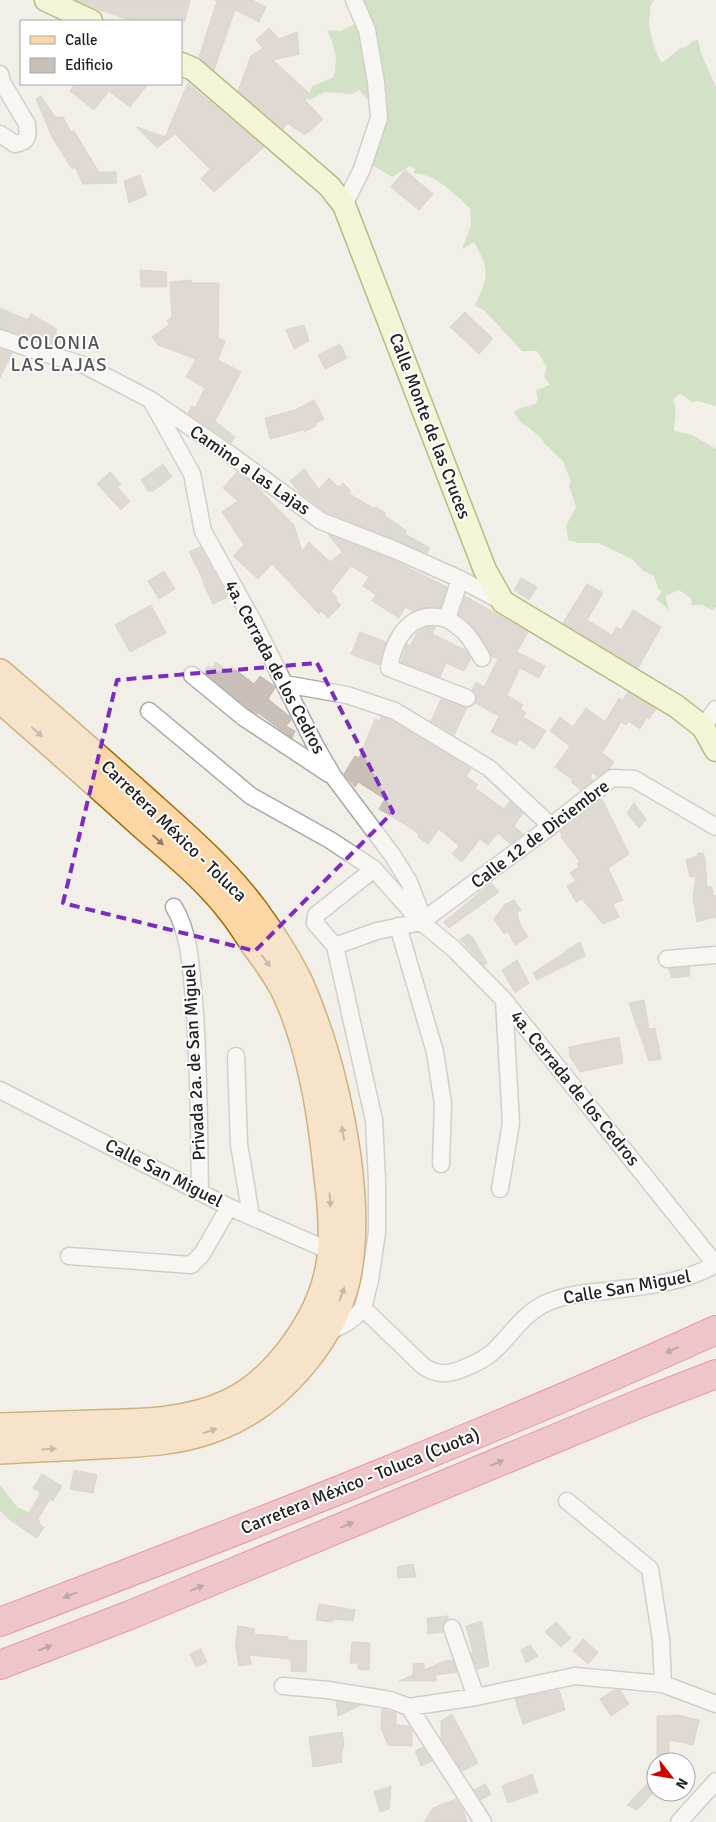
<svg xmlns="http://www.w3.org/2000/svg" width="716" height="1822" viewBox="0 0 716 1822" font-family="Signika,sans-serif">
	<rect width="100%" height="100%" fill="#f2efe9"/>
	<path fill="#add19e" d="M355 0H654L650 7C651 13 649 18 649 24 651 36 655 53 662 63L679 49 686 47 693 41 698 40 701 53 716 87V406L698 401 693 402 680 394 673 399C678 412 674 418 674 431L692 435 716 449V607L712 610 702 605H692L691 598 679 590 665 596 669 610 656 599 662 592 658 588 654 576 643 571 632 559 598 543H579L568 540 566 526 576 507 569 485 571 482 563 461 545 444 541 438 527 426 521 423 514 412 518 409 535 404 538 399 536 390 550 385 544 377 547 367 537 351H522L484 310 475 306C488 276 491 271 474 242L462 249 471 225 470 208C453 193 436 174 413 173L415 169 410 166 392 177 370 164 381 138 369 101 359 90 352 94 325 92 307 101 312 86 332 78 335 72 336 58 332 41 327 30 341 31 364 19Z
		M0 1485 17 1507 28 1512 24 1524 19 1522 14 1524 0 1511Z"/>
	<path fill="#c7bfb8" stroke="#c4b6ab" d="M77 0H190L185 21H133L97 9Z
		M214 0H252L266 7 259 22 235 10 214 70 199 57 217 1Z
		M269 28 279 39 297 32 299 54 273 60 310 94 305 100 323 119 309 132 308 131 305 135 287 123 283 129 238 91 251 56 263 48 256 40Z
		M188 83 264 147 214 192 201 179 210 169 175 134 157 148 137 127 165 137Z
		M75 84H148L130 107 109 91 94 110 70 91Z
		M41 96 55 117H63L71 132 74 131 99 172H116L117 183 83 184 75 167 72 169 52 137 36 99Z
		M405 170 433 194 419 210 391 187Z
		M140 175 147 195 129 203 124 181Z
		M140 270 166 272 167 287H141Z
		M191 280 192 283H219L218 338 225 341 218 360 241 372 215 421 235 437 231 443 188 413 192 406 195 408 205 388 186 377 196 359 158 345 152 337 170 324 167 321 172 317 170 282Z
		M0 308 28 320 31 314 57 329 55 333 63 337 59 347 0 328Z
		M465 312 493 339 479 354 450 327Z
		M304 325 309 341 294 349 286 330Z
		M340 344 347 358 325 369 318 355Z
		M0 349 12 353 0 378Z
		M314 400 324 419 316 423V426L304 432 303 430 270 439 265 418 295 410Z
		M163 464 172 477 153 491H148L141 480Z
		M304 469 319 489 329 478 338 487 343 483 351 491 348 493 375 509 376 507 385 513 384 515 407 531 405 534 430 548 427 553 326 512 299 492 290 481Z
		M110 472 121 484 117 487 130 501 121 510 97 484Z
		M237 472 254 484 294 525 302 551 309 542 330 562 342 552 328 534 391 559 447 587 440 608H423L413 611 405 607 399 618 372 601 376 595 363 586 369 577 351 566 331 591 337 598 335 599 341 605 328 618 321 611 319 614 272 564 258 579 233 556 244 545 222 512 238 501 223 488Z
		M200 547 228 597 213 604 203 583 204 582 189 552Z
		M164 571 175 589 159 599 148 581Z
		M521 578 537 587 529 600 514 590Z
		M587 584 603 593 587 620 612 635 616 627 621 630 633 610 661 627 638 668 563 623Z
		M465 596 528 632 517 652 545 666 539 678 520 668 507 695 523 705 520 709 526 713 523 717 546 731 534 749 519 739 516 745 491 732 499 716 475 703 477 696 472 690 476 682 484 687 498 659 491 655 475 629 459 615Z
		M151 605 166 633 130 652 115 625Z
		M426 627H435L432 634 465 650 471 658 464 671 446 663 440 677 401 662 407 644 410 646 417 633Z
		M360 632 386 642 379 665 351 654Z
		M216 662 229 672 232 667 254 684 260 676 274 686 275 688 268 699 289 716 291 720 286 726 295 731 292 738 258 713 257 714 249 709 204 672 208 666 212 669Z
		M628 692 656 709 649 719 647 717 640 729 628 721 626 725 621 722 602 753 614 762 609 769 597 777 594 773 590 775 593 781 581 790 571 782 573 780 555 767 570 746 550 731 560 717 573 727 586 708 605 722 619 698 623 700Z
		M441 699 467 708 454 735 431 721Z
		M381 717 391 720 471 769 466 776 478 785 475 788 504 809 510 801 523 813 514 826 523 834 510 844 498 833 488 845 480 839 462 862 452 854 459 846 439 829 428 844 418 837 419 834 406 825 379 809 385 799 358 782 355 787 344 774 355 756 359 758 375 719 379 721Z
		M602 799 629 854 608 868 623 900 613 904 619 917 603 924 582 899 576 902 567 886 576 881 570 873 579 867 577 864 580 862 561 837 562 835 560 832Z
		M634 803 646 819 639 828 627 813Z
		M698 853H703L705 859 707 887H712L713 895H716V917L697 922 693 898 696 876 690 877 686 860 697 856Z
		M491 883 499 892 449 928 444 922Z
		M514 900 521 910 517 913 520 924 528 937 515 945 508 932 504 934 494 919 505 904Z
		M469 934 473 938 487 963 484 965 460 939Z
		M580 942 585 956 537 980 533 973 567 951V950Z
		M517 960 529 983 515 993 502 970Z
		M689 967 690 976 672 978 669 969Z
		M644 1000 649 1029 655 1028 661 1059 649 1061 629 1003Z
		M619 1037 623 1063 580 1072 570 1057 569 1047Z
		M74 1470 97 1475 93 1493 70 1489Z
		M42 1474 62 1486 53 1501 50 1499 38 1519 40 1521 38 1523 44 1527 37 1538 16 1524 22 1515 26 1517 41 1493 33 1488Z
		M413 1564 416 1577 398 1578 397 1567Z
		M319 1604 355 1610 353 1621 333 1619 332 1622 316 1620Z
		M448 1616V1619L442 1626 443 1632 428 1634 427 1618Z
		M482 1621 489 1666 477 1669 471 1653 473 1652 466 1626Z
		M556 1622 571 1638 561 1647 545 1632Z
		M238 1626 255 1629 254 1634 288 1637V1640L307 1641 306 1672 291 1671V1659L249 1655 251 1664 239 1666 236 1648H235Z
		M583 1639 598 1652 588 1664 573 1651Z
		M352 1642 370 1643 369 1670 358 1669V1663H350Z
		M530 1645 538 1656 526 1663 521 1650Z
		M201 1649 207 1662 196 1667 190 1654Z
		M453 1660 457 1672 436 1675V1681H399L413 1675V1664L424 1663V1670L445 1661Z
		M559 1690 565 1710 523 1724 515 1699Z
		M614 1690H620L629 1704 611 1716 600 1699Z
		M336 1701 361 1705 338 1716Z
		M382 1709 396 1713V1725L409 1726 412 1731V1746L388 1745 381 1728Z
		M452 1714 478 1763 462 1771 441 1739V1721Z
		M678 1715 699 1720 693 1745 669 1740V1762H657V1716Z
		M342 1732 344 1744 341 1756 342 1762 313 1767 309 1737Z
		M423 1747 432 1761 421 1766 415 1751Z
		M532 1774 538 1792 508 1803 502 1786Z
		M656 1774V1790L637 1810 627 1805Z
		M485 1784 491 1794 481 1800 474 1790Z
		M391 1786 389 1809 380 1812 374 1792Z
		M456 1799 463 1810 467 1822H424L433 1808Z"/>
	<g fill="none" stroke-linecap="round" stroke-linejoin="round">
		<g stroke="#a9a9a9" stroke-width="19">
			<path id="street" d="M0 74 2 82 27 124C28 137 29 141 15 144L0 134
				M344 205 362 169 379 118 376 82 367 30 354 0
				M0 338 34 350 84 365 132 390 151 400 231 455 321 521 395 550 460 579 503 602
				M151 400 192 474 203 531 253 621 315 745 333 776 393 856 409 882 421 913V920
				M460 579 447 619C466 630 471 639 482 658
				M447 619C412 608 394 637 389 668L467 698
				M192 675 243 717 329 774
				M285 684 347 695 395 711 489 768 551 826
				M149 711 251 796 330 840 374 869 421 922 454 949 504 1000 716 1265
				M703 727 716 709
				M174 907C190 934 191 969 194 1000 199 1063 199 1127 200 1191
				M398 926 435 1052 443 1104 441 1164
				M335 946 377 931 421 922 551 826 612 778 634 779 716 827
				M667 959 716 955
				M236 1056 239 1144 251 1216
				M0 1090 229 1207 330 1251
				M500 1189 511 1123 504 1000
				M69 1256 191 1265 202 1254 229 1207
				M363 1308 370 1280 377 1232V1181L374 1120 335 946 315 923 316 915 374 869
				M325 1333C340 1327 352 1322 363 1308L423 1366C437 1375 447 1375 462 1369 472 1365 481 1361 489 1355 508 1340 520 1317 542 1305 562 1295 583 1293 605 1291 643 1286 682 1284 716 1264
				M567 1501 650 1569 661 1640 663 1684
				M452 1628 476 1697
				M283 1686 328 1690 390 1700 409 1707 476 1697 575 1676 663 1684 716 1704
				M409 1707 483 1822
				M679 1822 716 1781"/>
		</g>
		<g stroke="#707d05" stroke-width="25">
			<path id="secondary" d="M46 0 91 21
				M181 64 193 69 329 186 344 205 485 570 503 602 676 706 703 727 716 750"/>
		</g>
		<g stroke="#a06b00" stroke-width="28">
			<path id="primary" d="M0 672C49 714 97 756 145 799 184 834 225 869 256 911 272 933 287 956 299 980 334 1058 363 1186 349 1271 338 1336 281 1403 220 1427 182 1443 140 1444 99 1446 66 1448 33 1449 0 1451
				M0 700C47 741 94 782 140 824 171 851 206 879 231 912 239 922 246 933 253 944 265 960 277 976 286 995 311 1051 321 1116 327 1177 331 1207 334 1240 328 1270 318 1320 275 1380 229 1402 187 1422 139 1422 94 1423 62 1424 31 1425 0 1426"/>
		</g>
		<g stroke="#dc2a67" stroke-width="30">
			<path id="highway" d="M0 1622C241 1530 481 1437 716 1330
				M0 1665 130 1615 641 1403 716 1374"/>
		</g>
		<use href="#street" stroke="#fff" stroke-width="16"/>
		<use href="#secondary" stroke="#f7fabf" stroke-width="22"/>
		<use href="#primary" stroke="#fcd6a4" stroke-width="25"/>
		<use href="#highway" stroke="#e892a2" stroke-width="28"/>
	</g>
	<defs><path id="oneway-solid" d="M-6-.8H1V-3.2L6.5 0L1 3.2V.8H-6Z" transform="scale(1.25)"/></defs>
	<g fill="#8f7c63">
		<use href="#oneway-solid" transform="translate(37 732) rotate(41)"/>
		<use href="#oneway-solid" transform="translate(158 840) rotate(42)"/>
		<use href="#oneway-solid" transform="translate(266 961) rotate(54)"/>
		<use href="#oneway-solid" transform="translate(343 1133) rotate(-99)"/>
		<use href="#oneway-solid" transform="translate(330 1200) rotate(86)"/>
		<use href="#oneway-solid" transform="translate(342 1294) rotate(-71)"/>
		<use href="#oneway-solid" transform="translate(210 1431) rotate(-17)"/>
		<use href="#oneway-solid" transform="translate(49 1449) rotate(-3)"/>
	</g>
	<g fill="#7b545c">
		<use href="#oneway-solid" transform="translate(672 1350) rotate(156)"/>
		<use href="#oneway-solid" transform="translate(497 1463) rotate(-23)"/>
		<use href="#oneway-solid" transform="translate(347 1525) rotate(-23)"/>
		<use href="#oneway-solid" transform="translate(197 1588) rotate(-22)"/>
		<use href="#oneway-solid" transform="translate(70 1595) rotate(159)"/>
		<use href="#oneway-solid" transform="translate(45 1648) rotate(-21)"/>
	</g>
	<path d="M0 0H716V1822H0ZM317 663 393 812 255 951 63 903 117 680Z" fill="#f2efe9" fill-opacity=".55" fill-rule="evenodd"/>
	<path fill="none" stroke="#7b2cbf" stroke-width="4" stroke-dasharray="10 6" stroke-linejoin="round" d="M317 663 393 812 255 951 63 903 117 680Z"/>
	<g text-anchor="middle" stroke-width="4" stroke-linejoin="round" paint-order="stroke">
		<g font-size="18" fill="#222" stroke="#fff">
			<text transform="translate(430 426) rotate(69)" y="6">Calle Monte de las Cruces</text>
			<text transform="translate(250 470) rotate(35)" y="6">Camino a las Lajas</text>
			<text transform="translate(275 667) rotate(62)" y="6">4a. Cerrada de los Cedros</text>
			<text transform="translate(174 831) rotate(44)" y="6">Carretera México - Toluca</text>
			<text transform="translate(540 834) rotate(-37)" y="6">Calle 12 de Diciembre</text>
			<text transform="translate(194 1062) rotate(-93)" y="6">Privada 2a. de San Miguel</text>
			<text transform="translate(575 1088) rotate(51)" y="6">4a. Cerrada de los Cedros</text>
			<text transform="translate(164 1173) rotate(27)" y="6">Calle San Miguel</text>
			<text transform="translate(627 1287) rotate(-10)" y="6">Calle San Miguel</text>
			<text transform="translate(360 1481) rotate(-22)" y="6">Carretera México - Toluca (Cuota)</text>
		</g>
		<g font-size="19" letter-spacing="1" fill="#555" stroke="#fff">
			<text x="59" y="349">COLONIA<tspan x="59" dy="22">LAS LAJAS</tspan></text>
		</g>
	</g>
	<rect x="20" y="20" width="162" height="65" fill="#ffffff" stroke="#a7a7a7"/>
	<rect x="30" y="36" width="25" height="8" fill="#fcd6a4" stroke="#a7a7a7"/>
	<text x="65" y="45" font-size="15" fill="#222222">Calle</text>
	<rect x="30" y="58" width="25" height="15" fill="#c7bfb8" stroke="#a7a7a7"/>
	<text x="65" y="70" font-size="15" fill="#222222">Edificio</text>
	<g transform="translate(671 1777) rotate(121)"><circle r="24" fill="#ffffff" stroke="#a7a7a7"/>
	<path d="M0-4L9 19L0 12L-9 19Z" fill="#d40000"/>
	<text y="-8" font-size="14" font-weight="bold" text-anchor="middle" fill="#222222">N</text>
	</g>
</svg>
